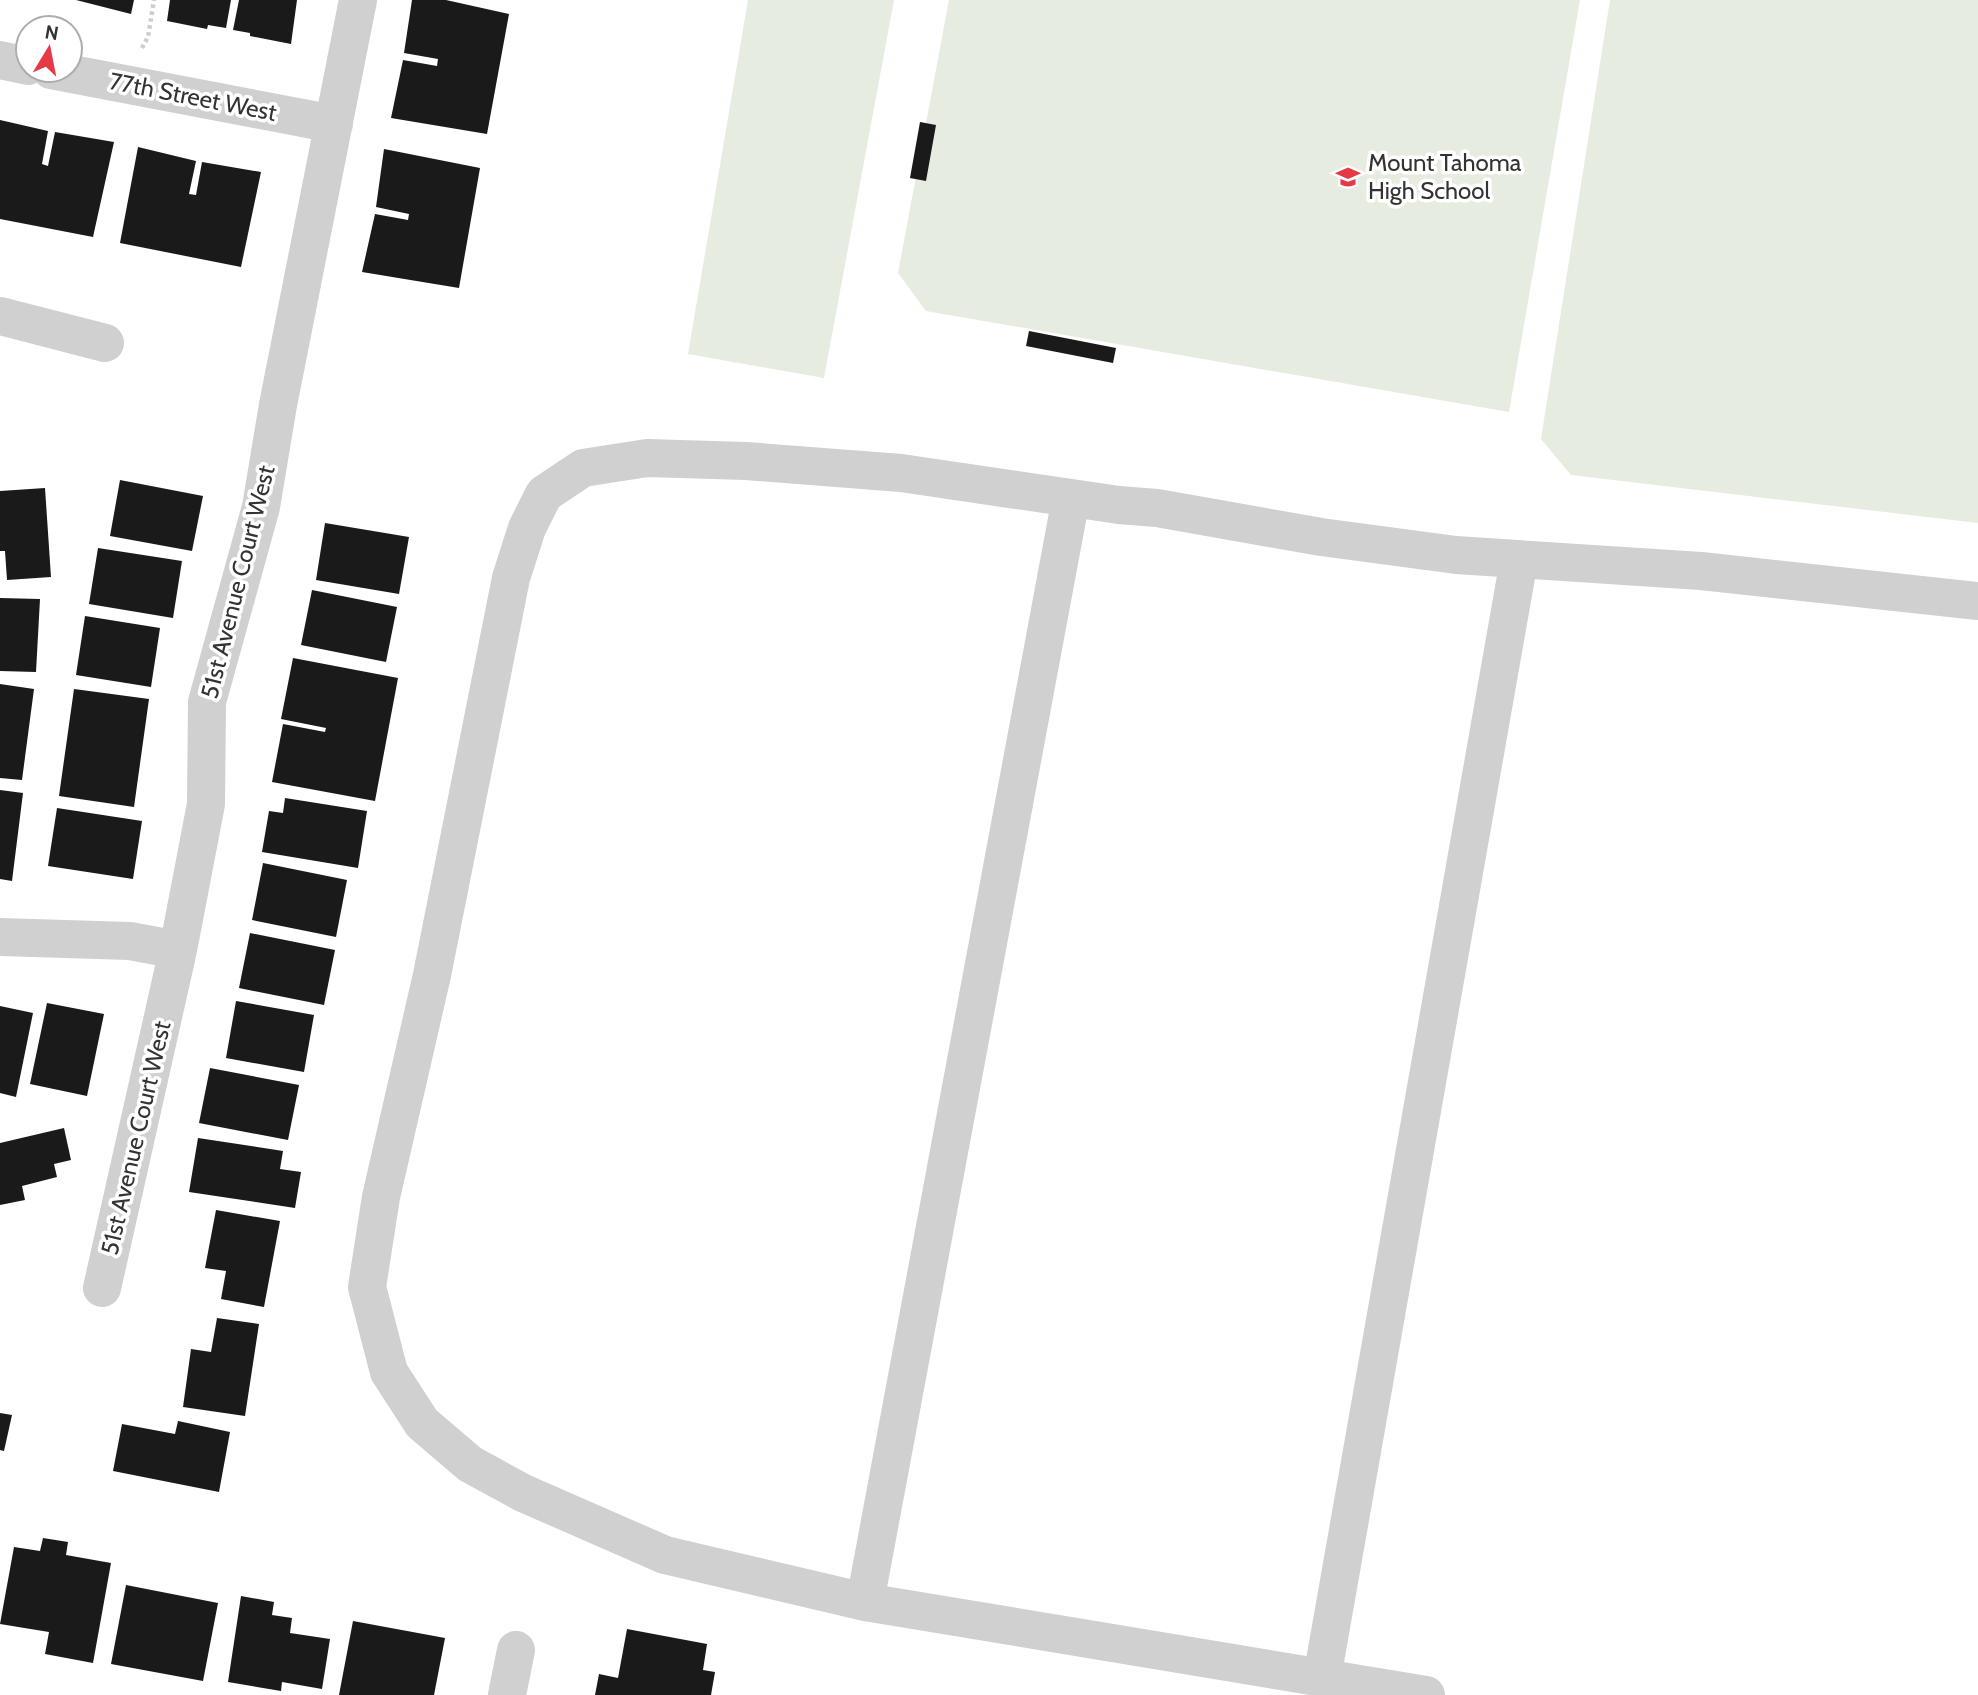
<svg xmlns="http://www.w3.org/2000/svg" width="1978" height="1695" viewBox="0 0 1978 1695" font-family="Cabin,sans-serif">
	<rect width="100%" height="100%" fill="#fff"/>
	<path fill="#e6ecdf" d="M748 0H894L824 378 688 354Z
		M949 0H1580L1509 412 926 311 898 273Z
		M1610 0H1978V523L1571 475 1541 439Z"/>
	<path fill="#1a1a1a" d="M76 0H134L131 14Z
		M170 0H231L226 28 208 25 207 29 167 21Z
		M239 0H297L291 44 250 36V33L233 30Z
		M412 0H446L509 14 487 134 391 118 403 60 437 66 438 59 404 53Z
		M0 120 48 131 42 164 48 166 55 132 114 142 93 237 0 219Z
		M920 122 936 125 926 181 910 178Z
		M138 147 196 161 189 194 196 195 202 162 261 172 241 267 120 243Z
		M384 149 480 168 459 288 362 272 375 214 408 220 409 214 376 207Z
		M1029 331 1116 348 1113 363 1026 346Z
		M120 480 203 496 192 551 110 536Z
		M45 488 51 577 7 580 5 551H0V491Z
		M325 523 409 537 399 594 316 580Z
		M98 548 182 561 173 618 89 604Z
		M312 590 397 607 386 662 301 645Z
		M0 598 40 599 36 672 0 671Z
		M85 616 160 628 151 687 76 675Z
		M293 658 398 678 375 801 272 782 283 724 325 732 326 728 281 719Z
		M0 684 34 689 22 780 0 778Z
		M74 689 149 699 134 807 59 796Z
		M0 790 23 793 12 881 0 879Z
		M285 798 367 811 358 868 262 852 269 811 283 813Z
		M57 808 142 821 133 879 48 866Z
		M263 863 347 880 336 937 252 920Z
		M250 933 335 950 324 1005 239 988Z
		M236 1001 314 1015 304 1072 226 1058Z
		M47 1003 104 1014 87 1096 30 1084Z
		M0 1006 33 1013 16 1097 0 1093Z
		M210 1068 299 1085 288 1140 199 1123Z
		M64 1128 71 1160 54 1164 57 1177 22 1186 25 1200 0 1205V1143Z
		M198 1138 283 1151 280 1169 301 1172 295 1208 189 1192Z
		M216 1210 280 1221 264 1307 221 1299 226 1271 205 1268Z
		M217 1318 259 1324 245 1416 183 1407 191 1349 211 1352Z
		M0 1413 12 1415 4 1451 0 1450Z
		M178 1421 230 1432 219 1492 113 1471 122 1424 175 1434Z
		M43 1538 68 1542 66 1555 111 1563 93 1663 45 1654 49 1632 0 1624 14 1547 40 1551Z
		M126 1585 218 1603 203 1681 111 1664Z
		M241 1596 274 1602 272 1615 292 1618 290 1633 330 1639 322 1689 282 1682 281 1691 228 1682Z
		M353 1621 445 1638 434 1695H339Z
		M627 1629 707 1644 703 1670 715 1672 711 1695H595L599 1674 618 1678Z"/>
	<g fill="none" stroke-linecap="round" stroke-linejoin="round">
		<path stroke="#cdcdcd" stroke-width="4.5" stroke-dasharray="3.5 3.5" stroke-linecap="butt" d="M142 48 148 37 154 0"/>
		<path stroke="#d0d0d0" stroke-width="38" d="M0 60 28 66
			M51 70 334 124
			M0 316 105 343
			M0 937 130 941 178 950
			M102 1288 178 950 206 804 207 702 261 507 278 405 358 0
			M865 1602 1071 498
			M1322 1678 1519 560
			M507 1695 516 1650
			M1426 1695 865 1602 665 1555 523 1493 470 1464 422 1423 389 1372 367 1287 381 1197 432 975 511 578 527 528 544 494 583 468 647 458 746 461 901 473 1119 505 1157 508 1321 537 1456 555 1701 571 1978 601"/>
	</g>
	<defs>
		<g id="school-bare" transform="scale(1.89)"><path d="M0-5L7-2L0 1L-7-2ZM-4 1L0 2.5L4 1V4Q0 6-4 4Z" fill="#e63946" stroke="#fff" stroke-width="2.5" paint-order="stroke"/></g>
	</defs>
	<g fill-rule="evenodd">
		<use href="#school-bare" x="1348" y="177"/>
	</g>
	<g text-anchor="middle" stroke-width="7" stroke-linejoin="round" paint-order="stroke">
		<g font-size="24" fill="#333" stroke="#fff">
			<text transform="translate(193 97) rotate(11)" y="8">77th Street West</text>
			<text transform="translate(238 582) rotate(-76)" y="8">51st Avenue Court West</text>
			<text transform="translate(136 1138) rotate(-77)" y="8">51st Avenue Court West</text>
		</g>
		<g font-size="24" fill="#333" stroke="#fff" text-anchor="start">
			<text x="1368" y="171">Mount Tahoma<tspan x="1368" dy="28">High School</tspan></text>
		</g>
	</g>
	<g transform="translate(49 49) rotate(10)"><circle r="33" fill="#ffffff" stroke="#adadad" stroke-width="2"/>
	<path d="M0-5L12 26L0 18L-12 26Z" fill="#e63946"/>
	<text y="-10" font-size="19" font-weight="bold" text-anchor="middle" fill="#333333">N</text>
	</g>
</svg>
